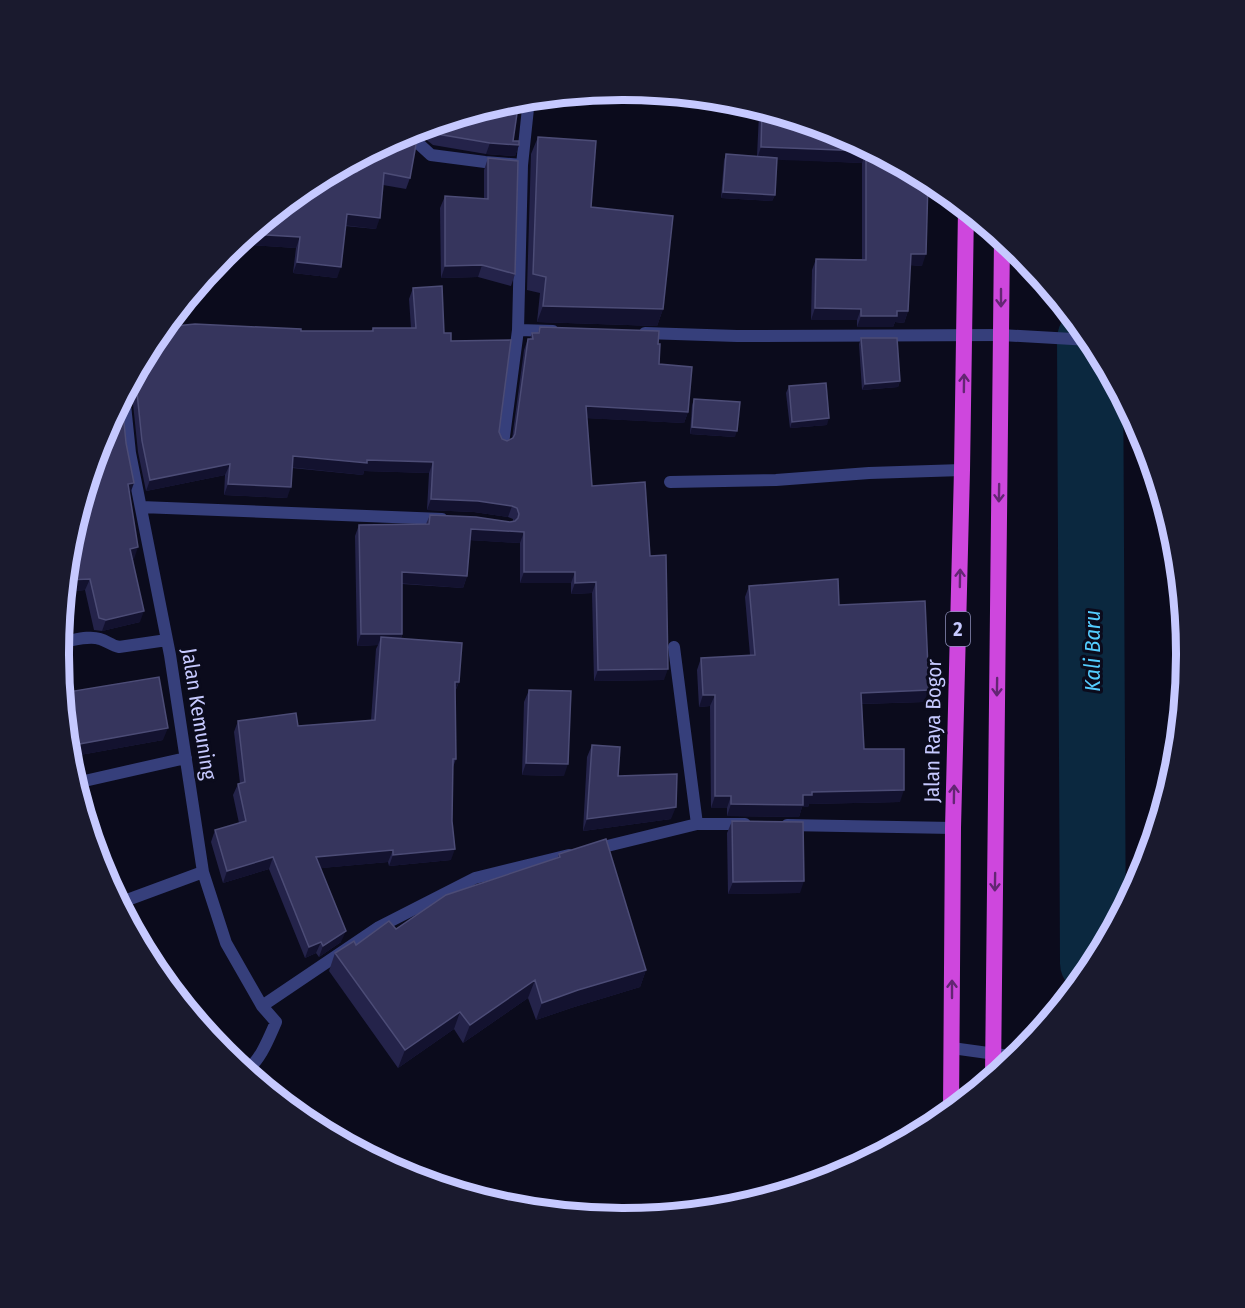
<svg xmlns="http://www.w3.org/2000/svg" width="1245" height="1308" viewBox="0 0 1245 1308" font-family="'Fira Sans Condensed',sans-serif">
	<rect width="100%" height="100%" fill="#0b0b1c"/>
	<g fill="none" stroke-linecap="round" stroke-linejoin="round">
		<path stroke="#0b283f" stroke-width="66" d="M1090 339 1093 963"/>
		<path stroke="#363f7b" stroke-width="12" d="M1001 335 1090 340"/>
		<path stroke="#363f7b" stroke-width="12" d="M724 107H754
			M398 137 409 139 419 144 431 155 485 162 522 165 529 99
			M522 165 518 330 553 331
			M645 333 737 336 1001 335
			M124 395 130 453 170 655 203 872 226 943 262 1006 276 1022C268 1040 261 1059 246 1071
			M503 444 518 330
			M670 482 776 480 869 473 962 470
			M141 507 442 519
			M60 642C72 641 88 635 100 639 107 641 112 646 119 647L167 640
			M674 647 697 824
			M80 782 186 758
			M787 825 953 828
			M595 849 697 824H745
			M119 903 203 872
			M262 1006 379 927 475 878 569 855
			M952 1048 1017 1057"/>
		<path stroke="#ce47dd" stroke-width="16" d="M993 1076 1002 239
			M951 1110 953 828 962 470 966 209"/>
	</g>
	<path fill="#24234a" d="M513 101V141L519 145 515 156 486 154 433 145 424 138 412 131Z
		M760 109 839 133 928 181 922 266 910 265 908 311 904 323 895 322 893 327H857V320H811L812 270 816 259H862V163L777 159 775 195 772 201 721 198 724 160 726 154 757 156 759 114Z
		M404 134 410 178 406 189 383 185 376 229 345 226 337 278 293 273 296 248 237 244 355 172 358 159Z
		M538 137 591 207 663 309 657 326 537 322 540 293 527 290 531 154Z
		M488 158 515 274 511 286 478 277 441 278 440 208 445 196 484 199V170Z
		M413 288 444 333 451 341 499 432 502 439 507 441 512 439 524 350 528 339H530L532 333H538L540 327 658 344 659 364 688 412 684 423 587 418 592 486 650 556 664 680 594 681 592 593 571 594V583H520V543L470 540 467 576 463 588 402 584V634L401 639 459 682 455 692 456 759 453 767 451 860 389 866 388 862 321 868 341 942 319 957 316 953 305 958 269 869 223 883 211 842 215 830 239 823 233 795 238 784 240 783 234 732 238 721 298 726 371 720 376 649 378 645 357 646 355 536 359 525 426 524 430 515 510 522 513 521V519L508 517 474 512 427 510 429 473 364 471 363 475 292 468 287 498 224 495 225 475 146 491 138 452 132 394 130 390 128 389 154 340 301 331H371L373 328H411L409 299Z
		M861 338 900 381 898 387 862 390 859 344Z
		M789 386 827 425 790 428 786 393Z
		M694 399 735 437 690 434 692 405Z
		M130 494 134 559H133L140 622 102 631 94 630 85 590 65 592 69 544Z
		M749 586 839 605 924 702 862 704 864 749 900 802 809 804 808 807H802L799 817 727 816V808H711L710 706 699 707 697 670 701 658 750 655 745 597Z
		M529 690 564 776 522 775 524 702Z
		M68 692 163 740 69 757 65 718H66L64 704Z
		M1171 741 1176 764 1166 796 1167 753Z
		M592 745 618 776 671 819 583 831 587 757Z
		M732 821 800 893 728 894 727 833Z
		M559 854 646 970 640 987 571 1008 536 1020 528 998 463 1043 454 1029 398 1068 329 971 335 953 396 929 558 857Z"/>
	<path fill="#13122f" d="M490 143 519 145 515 156 486 154Z
		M761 147 866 151 862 163 757 159Z
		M723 192 775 195 772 201 721 198Z
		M347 214 380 218 376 229 343 225Z
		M250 234 300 237 296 248 237 244Z
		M911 254H926L922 266 907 265Z
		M297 262 341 267 337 278 293 273Z
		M482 265 478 277 441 278 445 266Z
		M543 306 663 309 657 326 537 322Z
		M815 308 861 309 857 320H811Z
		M897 311H908L904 323 895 322 893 327H857L861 316Z
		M900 381 898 387 862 390 865 384Z
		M586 406 688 412 684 423 582 418Z
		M829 418 827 425 790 428 792 422Z
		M692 427 737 431 735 437 690 434Z
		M293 456 367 460 433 462 429 473 364 471 363 475 289 467Z
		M230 464 225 475 146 491 150 480Z
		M134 483 130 494 128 484Z
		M228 484 291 487 287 498 224 495Z
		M431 499 478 501 512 506 508 517 474 512 427 510Z
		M471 529 524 532 520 543 467 540Z
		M138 547 134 559 126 560 130 549Z
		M402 572 467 576 463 588 398 583Z
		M524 572H575L571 583H520Z
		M90 579 85 590 65 592 66 580Z
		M596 582 592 593 571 594 575 583Z
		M144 611 140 622 102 631 106 620Z
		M361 634H402L398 645 381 637 378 645 357 646Z
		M668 669 664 680 594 681 598 670Z
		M455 682H459L454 693Z
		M929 690 924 702 857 704 861 693Z
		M703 695H715L710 706 699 707Z
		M168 728 163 740 69 757 68 746Z
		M526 763 568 764 564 776 522 775Z
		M904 790 900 802 809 804 808 807H802L799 817 727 816 731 804 803 795 812 792Z
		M715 796H731L727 808H711Z
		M676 807 671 819 583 831 587 819Z
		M455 849 451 860 389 866 393 855Z
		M393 850 388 862 312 869 316 857Z
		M273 857 269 869 223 883 227 871Z
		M804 881 800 893 728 894 733 882Z
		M346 931 341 942 319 957 323 946Z
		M321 942 316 953 305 958 309 947Z
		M646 970 640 987 571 1008 536 1020 542 1003 578 990Z
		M535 980 528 998 463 1043 470 1025Z
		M460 1012 454 1029 398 1068 405 1050Z"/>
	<path fill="#36355d" stroke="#4c4c76" stroke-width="1.5" d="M519 100 513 141H519V145L490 143 437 134 428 126 513 101Z
		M762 110 839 133 928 181 926 254H911L908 311H897V316H861V309L815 308 816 259 866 260V151L761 147Z
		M404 134 417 139 410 178 384 173 380 218 347 214 341 267 297 262 300 237 250 234 309 185 336 171 357 172 360 158Z
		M538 137 596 141 591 207 673 216 663 309 543 306 546 277 533 274Z
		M726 154 777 158 775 195 723 192Z
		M488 158 518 161 515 274 482 265 445 266V196L488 199Z
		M442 286 444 333H451V341L511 340 499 432 502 439 507 441 513 438 515 434 528 339H533L532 333H539L540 327 659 331 658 344H660L659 364 692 367 688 412 586 406 592 486 645 482 650 556 666 555 668 669 598 670 596 582 575 583V572H524V532L471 529 467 576 402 572V634H361L359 525 429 524 430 515 476 517 510 522 515 521 518 518 519 514 517 508 512 506 478 501 431 499 433 462 367 460V463L293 456 291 487 228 484 230 464 150 480 142 441 136 383 134 378 154 340 165 327 195 324 301 329V331H373V328H416L413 288Z
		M861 338H897L900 381 865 384Z
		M826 383 829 418 792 422 789 386Z
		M694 399 740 402 737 431 692 427Z
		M122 401 126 443 134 483 128 484 138 547 130 549 144 611 106 620 99 618 90 579 66 580 69 544 102 438Z
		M838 579 839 605 925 601 929 690 861 693 864 749H904V790L812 792V795H803V805L731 804V796H715V695H703L701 658 755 655 749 586Z
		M381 637 462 643 459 682H455L456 759H453L452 821 455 849 393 855V850L316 857 346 931 323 946 321 942 309 947 273 857 227 871 215 830 246 821 238 784 245 782 238 721 296 713 298 726 375 720Z
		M159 677 168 728 68 746 65 718 72 717 68 692Z
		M529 690 571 691 568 764 526 763Z
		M1171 741H1178L1176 764 1170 781Z
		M592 745 620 747 618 776 677 774 676 807 587 819Z
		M732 821 803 822 804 881 733 882Z
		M606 839 646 970 578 990 542 1003 535 980 470 1025 460 1012 405 1050 335 953 354 941 356 945 389 921 396 929 446 895 560 857 559 854Z"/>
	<defs><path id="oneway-shaft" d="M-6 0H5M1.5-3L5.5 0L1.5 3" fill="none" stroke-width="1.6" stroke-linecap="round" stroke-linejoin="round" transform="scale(1.5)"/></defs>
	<g stroke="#632673">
		<use href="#oneway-shaft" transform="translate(1001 298) rotate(90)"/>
		<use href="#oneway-shaft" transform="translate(964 383) rotate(-89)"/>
		<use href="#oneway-shaft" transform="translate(999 493) rotate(91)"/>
		<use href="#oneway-shaft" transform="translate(960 578) rotate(-89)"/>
		<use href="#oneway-shaft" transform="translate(997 687) rotate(91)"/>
		<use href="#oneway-shaft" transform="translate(954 794) rotate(-89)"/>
		<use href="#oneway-shaft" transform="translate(995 882) rotate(91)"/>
		<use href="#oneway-shaft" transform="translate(952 989) rotate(-90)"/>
	</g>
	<g text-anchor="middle" stroke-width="6" stroke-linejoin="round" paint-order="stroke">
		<rect fill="#0b0b1c" stroke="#8e90bb" stroke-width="1.5" x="946" y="612" width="24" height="34" rx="4.5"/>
		<g font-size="20" font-weight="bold" fill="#c6c9ff">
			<text x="958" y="636">2</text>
		</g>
		<g font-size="21" fill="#c6c9ff" stroke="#0b0b1c">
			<text transform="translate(199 714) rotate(81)" y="7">Jalan Kemuning</text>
			<text transform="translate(933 731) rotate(-89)" y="7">Jalan Raya Bogor</text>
		</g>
		<g font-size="22" font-style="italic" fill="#54ccfe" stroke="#0b0b1c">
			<text transform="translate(1092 651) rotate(-90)" y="8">Kali Baru</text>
		</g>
	</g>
	<path d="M0 0H1245V1308H0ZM622 100H623A553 553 0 0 1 1176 653V655A553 553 0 0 1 623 1208H622A553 553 0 0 1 69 655V653A553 553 0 0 1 622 100Z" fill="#1a1a2e" fill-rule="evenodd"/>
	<path fill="none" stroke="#c6c9ff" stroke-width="8" d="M622 100H623A553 553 0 0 1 1176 653V655A553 553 0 0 1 623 1208H622A553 553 0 0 1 69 655V653A553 553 0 0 1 622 100Z"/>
</svg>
